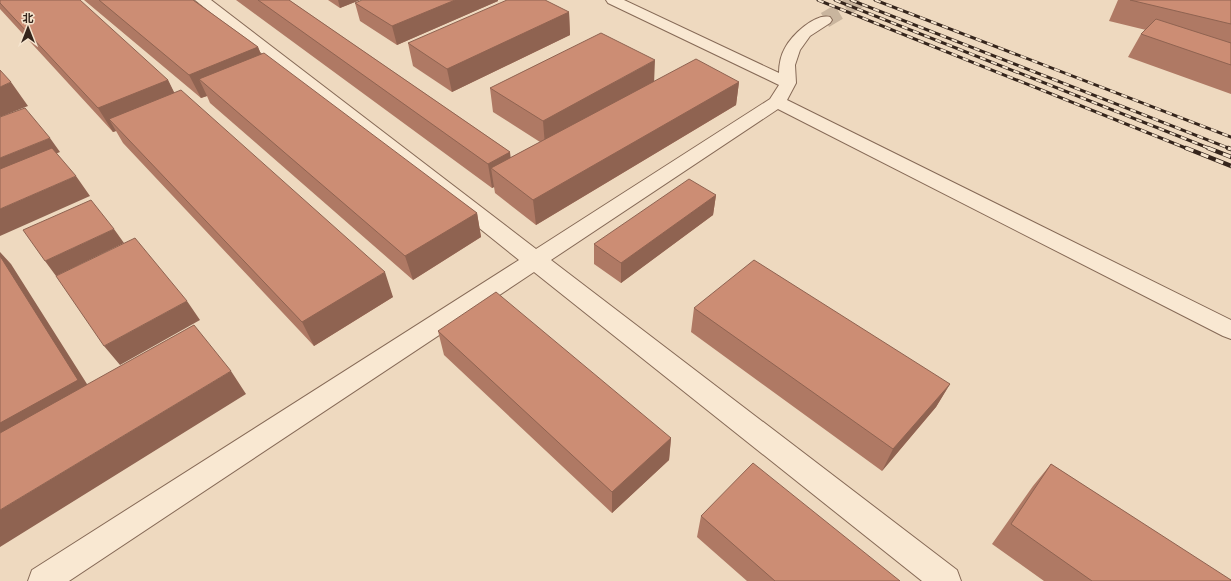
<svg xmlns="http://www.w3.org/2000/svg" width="1231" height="581" viewBox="0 0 1231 581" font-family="Georgia,'Noto Sans SC',serif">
	<rect width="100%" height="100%" fill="#eed9bf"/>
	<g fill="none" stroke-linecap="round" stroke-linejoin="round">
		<path stroke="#c9b59e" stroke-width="16" stroke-dasharray="16 8" stroke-linecap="butt" d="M825 20 859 0"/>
		<g stroke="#866a57" stroke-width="2">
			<path id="street" d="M195 0H211L536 249 770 99 779 85 608 3 606 0H624L779 73C779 64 781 55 785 48 792 35 815 13 830 17L832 20 830 23 810 36 800 50 795 65 796 83 787 100 1231 320V339L1223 336 778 109 551 260 957 570 961 581H922L534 272 69 581H28L32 570 519 260Z"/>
		</g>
		<use href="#street" fill="#f9e8d2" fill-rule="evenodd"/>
		<g stroke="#35251c" stroke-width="3">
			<path id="rail-far1" d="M818 0 1188 149
				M835 0 1211 149
				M851 0 1231 149
				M875 0 1231 137"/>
		</g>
		<g stroke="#35251c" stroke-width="4.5">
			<path id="rail" d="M1186 148 1231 166
				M1208 148 1231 157
				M1228 148 1231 149"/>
		</g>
		<use href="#rail-far1" stroke="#f5e4ce" stroke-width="2" stroke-dasharray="6" stroke-linecap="butt"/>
		<use href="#rail" stroke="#f5e4ce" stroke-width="3" stroke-dasharray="8" stroke-linecap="butt"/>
	</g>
	<path fill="#af7964" d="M0 0 168 80 174 93 393 297 314 346 123 143 116 131 113 132 0 9Z
		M84 0H193L258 47 261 54 477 213 481 237 413 280 210 103 207 96 201 98Z
		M236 0H289L510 152V158L540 142 493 112 490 88 654 81 739 82 736 105 536 225 495 193 494 187 492 188Z
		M328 0H360L340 8Z
		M1118 0H1231V94L1128 57 1141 34 1146 30 1109 21Z
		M498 1 397 45 360 21 355 3Z
		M569 12 570 35 452 92 413 66 408 43Z
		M716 195 713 215 621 283 594 264V244Z
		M694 308 950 384 936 407 882 471 691 332Z
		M438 331 671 438 669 460 612 513 444 355Z
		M1051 464 1231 581H1044L992 544 1033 486Z
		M701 516 900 581H747L697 537Z"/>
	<path fill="#8f6351" d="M338 0H360L340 8Z
		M455 0H498V1L397 45 392 26Z
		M569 12 570 35 452 92 447 69Z
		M258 47 267 70 199 79 207 96 201 98 189 75Z
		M655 60 654 84 545 146 543 121Z
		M168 80 180 104 109 119 116 131 113 132 98 108Z
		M11 82 28 106 0 117V87Z
		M739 82 736 105 536 225 533 200Z
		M50 138 60 152 0 176V158Z
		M510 152 513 176 491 168 494 187 492 188 488 164Z
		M76 176 90 196 0 236V209Z
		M716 195 713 215 621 283V263Z
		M477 213 481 237 413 280 405 256Z
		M114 229 124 243 56 276 45 261Z
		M0 252 11 264 99 403 0 452Z
		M385 272 393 297 314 346 302 322Z
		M187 301 200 320 120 365 104 346Z
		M231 371 246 394 0 547V510Z
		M950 384 936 407 882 471 893 449Z
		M671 438 669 460 612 513V492Z"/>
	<path fill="#cc8d74" stroke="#8f6351" d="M0 0H80L168 80 98 108 0 3Z
		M99 0H193L258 47 189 75Z
		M258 0H289L510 152 488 164Z
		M362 0H455L392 26 355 3Z
		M507 0H545L569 12 447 69 408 43Z
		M1130 0H1231V24Z
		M1156 19 1231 43V65L1141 34Z
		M601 33 655 60 543 121 490 88Z
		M264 53 477 213 405 256 199 79Z
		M696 59 739 82 533 200 491 168Z
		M0 70 11 82 0 87Z
		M181 90 385 272 302 322 109 119Z
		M25 108 50 138 0 158V117Z
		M52 148 76 176 0 209V169Z
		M689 179 716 195 621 263 594 244Z
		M91 200 114 229 45 261 23 230Z
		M135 238 187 301 104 346 56 276Z
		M0 256 78 380 0 423Z
		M754 260 950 384 893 449 694 308Z
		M496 292 671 438 612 492 438 331Z
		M194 325 231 371 0 510V433Z
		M753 463 900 581H775L701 516Z
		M1051 464 1231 580V581H1092L1011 524Z"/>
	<g transform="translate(28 28)" stroke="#f5e4ce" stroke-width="3" paint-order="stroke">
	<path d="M0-3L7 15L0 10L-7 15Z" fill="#35251c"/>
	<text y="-6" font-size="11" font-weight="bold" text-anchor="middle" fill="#35251c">北</text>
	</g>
</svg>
